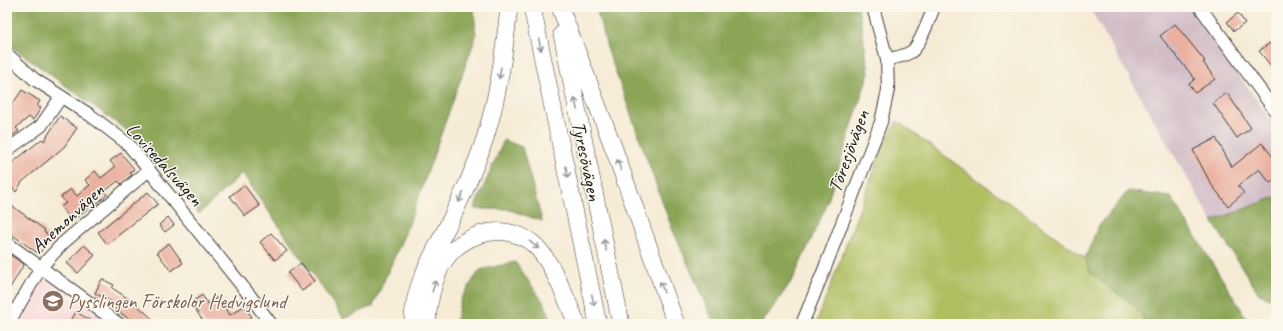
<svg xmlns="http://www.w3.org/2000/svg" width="1283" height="331" viewBox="0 0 1283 331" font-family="Caveat,sans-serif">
	<rect width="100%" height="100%" fill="#fbf7ec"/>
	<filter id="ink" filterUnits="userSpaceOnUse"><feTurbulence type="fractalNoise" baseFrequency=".025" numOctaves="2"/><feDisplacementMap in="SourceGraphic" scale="8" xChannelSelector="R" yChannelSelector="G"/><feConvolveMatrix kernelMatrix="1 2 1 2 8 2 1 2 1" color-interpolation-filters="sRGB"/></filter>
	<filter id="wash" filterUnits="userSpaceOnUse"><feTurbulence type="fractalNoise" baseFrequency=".012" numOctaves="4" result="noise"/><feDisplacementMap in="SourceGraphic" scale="16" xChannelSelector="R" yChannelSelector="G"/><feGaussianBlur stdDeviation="0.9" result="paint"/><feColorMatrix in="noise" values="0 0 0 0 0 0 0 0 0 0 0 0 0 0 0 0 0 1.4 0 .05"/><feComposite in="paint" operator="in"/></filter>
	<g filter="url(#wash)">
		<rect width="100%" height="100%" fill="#f6ebd5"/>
		<path fill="#f7cfd3" d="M42 278 114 324H16Z"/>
		<path fill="#d2bdc7" d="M1089 7H1190L1276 127V197L1212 221Z"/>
		<path fill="#afbe61" stroke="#666d3e" d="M897 121 1086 259 1107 286 1130 302 1142 314 1144 324H816L885 142Z"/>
		<path fill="#8ba557" stroke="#54603a" d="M7 7H474L476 36 409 224 373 306 344 319 242 173 199 214 147 145 11 46 7 41Z
			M596 7H858L869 72 826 207 793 279 761 324 714 323 671 226 607 48Z
			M504 140 522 147 542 221 507 209H474Z
			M1128 191 1171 197 1249 322 1252 324H1144L1142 314 1130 302 1107 286 1090 272 1085 258 1098 227Z
			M1276 197V301L1259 294 1212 221Z
			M515 262 544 303 554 324H455L461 298 480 270Z"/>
		<g id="blocks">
			<path fill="#eab1a1" d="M1238 13 1245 23 1234 31 1227 22Z
				M1175 24 1205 61 1203 62 1215 79 1195 93 1189 84 1195 79 1160 36Z
				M1270 43 1276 51V72L1259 51Z
				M22 90 40 101 37 106 41 108 33 120 29 117 16 128 19 131 7 140V108L14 102Z
				M1227 93 1251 128 1237 138 1213 103Z
				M60 116 77 128 64 147 22 182 16 192 7 181V167L42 139 44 141Z
				M1216 138 1232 167 1262 143 1276 161V178L1270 183 1259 169 1238 186 1244 193 1228 206 1211 184 1193 150Z
				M121 153 134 169 130 173 132 175 121 184 118 181 105 191 107 195 96 204 95 203 72 221 61 207 66 203 61 197 71 189 77 196 90 185 85 180 95 171 101 178 115 167 110 161Z
				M244 185 260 206 245 216 230 196Z
				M148 192 158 204 107 244 98 232Z
				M7 202 45 230 44 232 51 237 39 254 7 231Z
				M168 217 174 225 165 232 159 225Z
				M271 233 287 251 275 260 260 242Z
				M169 243 183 263 171 271 157 252Z
				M84 245 95 255 78 273 67 263Z
				M7 253 24 264 7 293Z
				M301 263 315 281 302 291 288 273Z
				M102 279 114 285 112 288 135 303 158 324H136L115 309 117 305 95 293Z
				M202 295 208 304 218 297 230 315 244 306 252 317 242 324H205L191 303Z
				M76 312 97 324H69Z"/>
		</g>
	</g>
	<g filter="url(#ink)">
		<use href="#blocks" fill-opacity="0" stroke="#3d3b38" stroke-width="1"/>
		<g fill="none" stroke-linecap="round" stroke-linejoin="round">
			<g stroke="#3d3b38" stroke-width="14">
				<path id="minor" d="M873 7 887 59
					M1200 7 1276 112
					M7 54 34 79 90 115 128 144 251 297 271 324
					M7 150 41 126 61 97
					M7 243 119 324
					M8 324 41 267 63 243 149 170
					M802 324 824 270 881 122 888 90 887 59C895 58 904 56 911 52 919 47 930 17 934 7"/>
			</g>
			<g stroke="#3d3b38" stroke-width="18">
				<path id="highway" d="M532 7 598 324
					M560 7 614 149 676 324
					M562 34 621 324
					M413 324C412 285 436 251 452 217 462 196 472 174 480 153 497 106 504 56 509 7
					M427 324C428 305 432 285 440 268 457 235 500 220 531 242 551 257 567 301 577 324"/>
			</g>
			<use href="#minor" stroke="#fff" stroke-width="12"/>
			<use href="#highway" stroke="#fff" stroke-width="17"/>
		</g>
		<defs><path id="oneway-shaft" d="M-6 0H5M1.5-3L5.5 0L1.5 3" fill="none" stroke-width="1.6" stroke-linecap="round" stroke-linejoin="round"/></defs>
		<g stroke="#999">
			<use href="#oneway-shaft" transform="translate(540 45) rotate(78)"/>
			<use href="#oneway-shaft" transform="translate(500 73) rotate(99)"/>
			<use href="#oneway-shaft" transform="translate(576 104) rotate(-102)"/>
			<use href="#oneway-shaft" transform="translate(619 165) rotate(-109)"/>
			<use href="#oneway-shaft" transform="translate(567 172) rotate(78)"/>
			<use href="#oneway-shaft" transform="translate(461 197) rotate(114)"/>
			<use href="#oneway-shaft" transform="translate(534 245) rotate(40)"/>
			<use href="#oneway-shaft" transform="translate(605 245) rotate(-102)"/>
			<use href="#oneway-shaft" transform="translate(434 286) rotate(-72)"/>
			<use href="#oneway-shaft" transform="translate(662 287) rotate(-109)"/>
			<use href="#oneway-shaft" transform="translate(593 300) rotate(78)"/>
		</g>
	</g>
	<defs>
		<g id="school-disc" transform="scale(1.15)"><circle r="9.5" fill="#8d6e63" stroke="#fbf7ec"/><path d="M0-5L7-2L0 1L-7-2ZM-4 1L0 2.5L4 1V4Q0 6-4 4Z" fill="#fff"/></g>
	</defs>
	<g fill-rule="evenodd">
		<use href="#school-disc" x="53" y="301"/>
	</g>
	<g text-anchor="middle" stroke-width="3" stroke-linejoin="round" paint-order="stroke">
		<g font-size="20" fill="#1c1c1c" stroke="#fbf7ec">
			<text transform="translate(848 151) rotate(-70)" y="7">Töresjövägen</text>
			<text transform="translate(587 161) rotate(78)" y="7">Tyresövägen</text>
			<text transform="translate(165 164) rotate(48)" y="7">Lovisedalsvägen</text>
			<text transform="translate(67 218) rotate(-43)" y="7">Anemonvägen</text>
		</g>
		<g font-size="20" fill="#785e54" stroke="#fbf7ec" text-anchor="start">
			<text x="68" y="308">Pysslingen Förskolor Hedvigslund</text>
		</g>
	</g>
	<rect width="1283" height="331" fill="none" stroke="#fbf7ec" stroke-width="24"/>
</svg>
